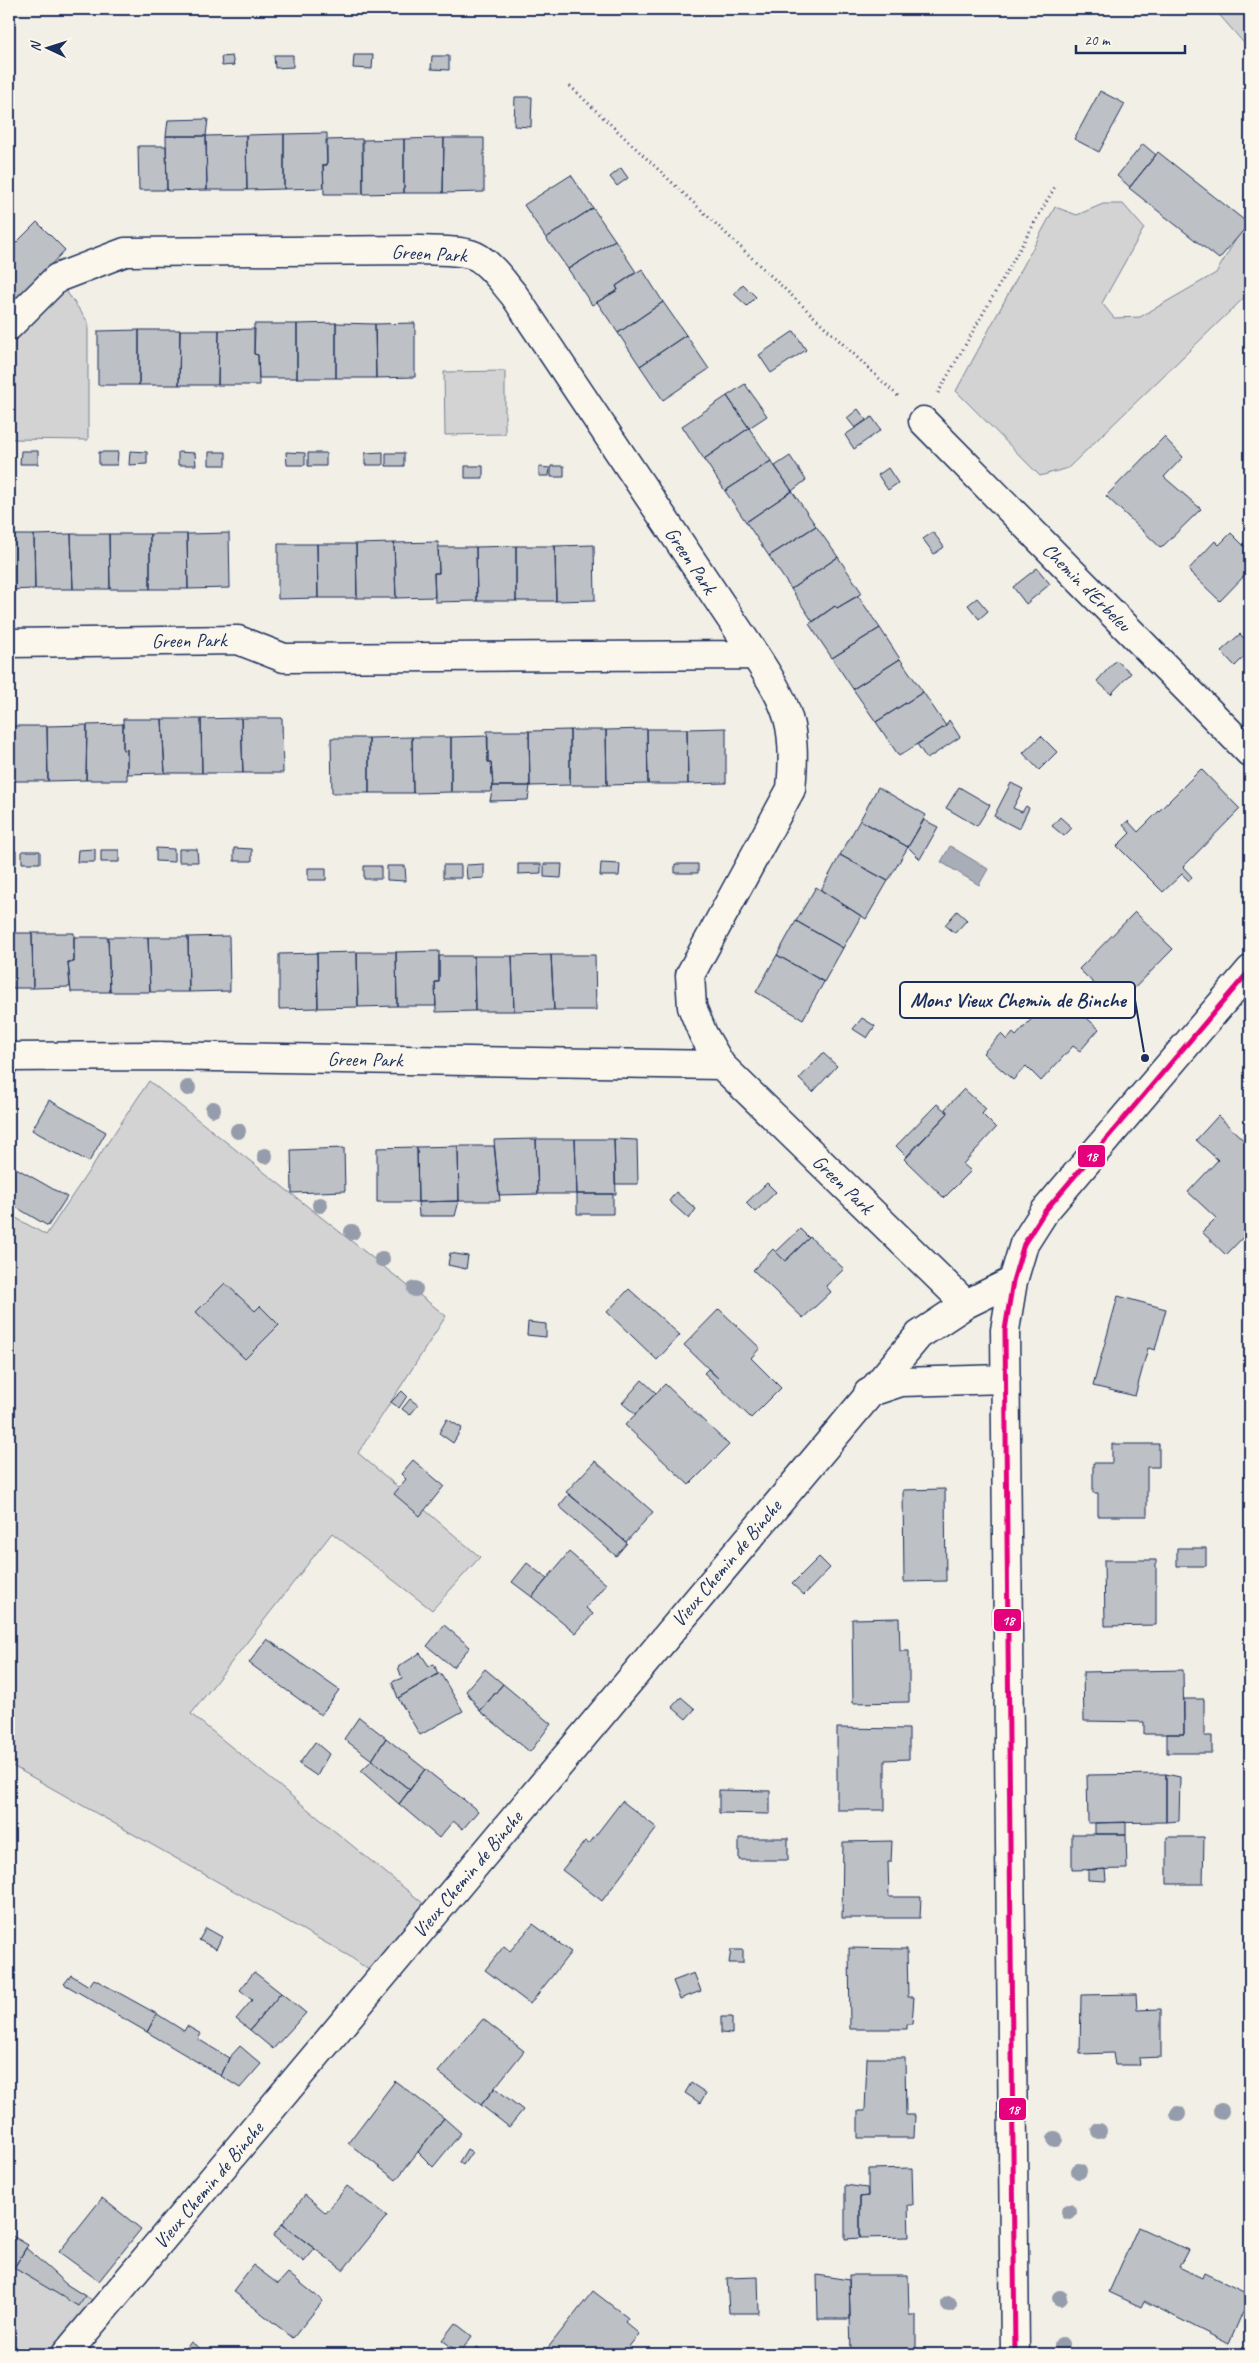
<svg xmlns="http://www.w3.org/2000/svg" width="1259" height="2363" viewBox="0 0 1259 2363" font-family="Caveat,sans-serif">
	<rect width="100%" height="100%" fill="#f2efe6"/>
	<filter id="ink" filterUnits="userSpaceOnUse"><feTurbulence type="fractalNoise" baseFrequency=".02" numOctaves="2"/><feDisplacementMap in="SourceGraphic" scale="10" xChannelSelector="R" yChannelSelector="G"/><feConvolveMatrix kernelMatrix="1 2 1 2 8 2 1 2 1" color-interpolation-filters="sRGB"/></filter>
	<g filter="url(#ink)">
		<path fill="#d2d3d2" stroke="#768198" d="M1217 9H1250V50L1216 11Z
			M1103 204H1123L1144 228 1102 303 1114 318 1140 317 1216 273 1250 215V292L1068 468 1040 476 956 391 1055 207 1077 215Z
			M57 278 88 322V440L9 439V326Z
			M505 371V434L445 435 444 372Z
			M149 1081 446 1316 358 1453 480 1557 432 1610 332 1533 191 1714 435 1913 380 1978 349 1956 9 1764V1214L46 1235Z
			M9 2253 105 2307 66 2354H9Z"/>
		<path fill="#a9adb7" stroke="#707b93" d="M950 846 988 869 979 885 941 862Z"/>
		<path fill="#bdc0c4" stroke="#1b2f5e" d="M274 55H293V67L275 68Z
			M354 55H373L372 69 353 68Z
			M232 56 234 65 222 66 221 57Z
			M432 56H449V70L431 69Z
			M1100 91 1125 104 1099 152 1074 139Z
			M515 97H532L531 127 514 126Z
			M208 119 206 136H166L168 120Z
			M327 133V165H323L324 188 284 189V134Z
			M284 134V189L247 190 246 135Z
			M246 135 247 190H207L206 136Z
			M166 136H206L207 190 167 191Z
			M444 138H484V192L443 193Z
			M444 138 443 193H404V139Z
			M362 139 363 194H324L323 165H327L326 140Z
			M404 139V193L363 194V140Z
			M1143 144 1156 155 1130 187 1117 176Z
			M138 146H166L167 190H139Z
			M1158 152 1249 224 1219 259 1129 188Z
			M621 168 628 178 617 186 610 177Z
			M571 175 593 208 546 238 524 205Z
			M593 208 615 240 568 269 546 238Z
			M37 222 65 250 9 308V250Z
			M615 240 636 272 616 286 618 290 592 305 568 269Z
			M642 269 663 302 618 333 597 302 618 290 616 286Z
			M743 284 756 297 747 306 734 294Z
			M663 302 686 335 640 366 618 333Z
			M336 323 375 324 376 378H336Z
			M336 323V378H297V324Z
			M415 323V377L376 378 375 324Z
			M254 324H297V378H259L258 355 254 354Z
			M255 329 254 354 258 355 259 385H218L219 330Z
			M139 330H180L179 385H139Z
			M139 330V385H98V331Z
			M180 330H219L218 385H179Z
			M794 331 806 350 771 373 759 355Z
			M686 335 709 369 663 400 640 366Z
			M745 384 767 416 749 428 727 396Z
			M727 396 749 428 704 459 682 426Z
			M858 409 866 420 855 428 847 418Z
			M872 417 881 430 854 449 845 435Z
			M749 428 771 461 725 491 704 459Z
			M1164 437 1183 457 1164 477 1201 509 1161 548 1106 496Z
			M21 451H38V464H20Z
			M130 451 147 452V464L129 465Z
			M99 452H118L117 465H99Z
			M178 452 195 453 196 465H178Z
			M209 452H226V465H209Z
			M286 452 305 453V465H287Z
			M383 452V465H365V453Z
			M308 453H326V466H308Z
			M386 453H404V466H386Z
			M790 456 806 480 792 491 775 466Z
			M771 461 792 491 746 522 725 491Z
			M465 466H483V478H465Z
			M551 466H564V477H551Z
			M539 467 550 468 549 476H539Z
			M888 468 898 483 888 490 878 475Z
			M792 491 816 526 769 556 746 522Z
			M816 526 838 557 791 589 769 556Z
			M933 532 944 547 934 554 923 539Z
			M229 533 230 588 188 589 187 534Z
			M1231 533 1250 552V562L1245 568 1248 572 1220 601 1188 570 1215 541 1219 545Z
			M71 534H109L110 589H73Z
			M71 534 73 589H35L34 535Z
			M109 534H150V589H110Z
			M150 534H187L188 589H150Z
			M9 535H34L35 589 9 590Z
			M438 542 439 573H434L435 597 396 598 394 543Z
			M394 543 396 598H357L356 544Z
			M278 544H317L318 598 278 599Z
			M317 544H356L357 598H318Z
			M594 545 595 600 556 601 555 546Z
			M516 546H555L556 601H516Z
			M516 546V601H477L476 547Z
			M438 547H476L477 601 435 602 434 573H439Z
			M838 557 862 593 837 608 835 606 813 622 791 589Z
			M1037 568 1050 584 1026 604 1013 587Z
			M858 596 880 628 832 658 809 624 835 606 837 608Z
			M977 598 988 611 979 619 968 605Z
			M880 628 900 659 853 689 832 658Z
			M1240 634 1250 645V651L1235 666 1221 651Z
			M900 659 923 692 876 722 853 689Z
			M1116 660 1131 673 1111 694 1097 681Z
			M923 692 946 726 899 756 876 722Z
			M241 718H282L283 773H243Z
			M241 718 243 773H202L201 719Z
			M123 719H162L165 773 127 774V749L123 750Z
			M162 719H201L202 773H165Z
			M949 720 960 737 927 759 917 744 946 726Z
			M123 724V750L127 749V780H86L87 725Z
			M87 725 86 780 48 781 47 726Z
			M9 726H47L48 781H9Z
			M726 728V783L688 784 687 729Z
			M647 729H687L688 784H648Z
			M647 729 648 784 607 785 606 730Z
			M570 730H606L607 785H570Z
			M570 730V785L530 786 529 731Z
			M487 731H529L530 786H493L491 762H488Z
			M488 736V762H491L493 786 490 792H451V737Z
			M1041 736 1057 752 1039 770 1023 753Z
			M412 737H451V792L413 793Z
			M412 737 413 793H369V738Z
			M331 738H369V793H332Z
			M1201 769 1240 809 1183 867 1192 877 1189 881 1182 874 1163 892 1117 846 1130 833 1123 825 1128 821 1138 832Z
			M1011 783 1023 789 1013 808 1022 812 1026 806 1029 808 1019 829 994 816Z
			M493 786H530L528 800 490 801Z
			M878 787 926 815 908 847 860 820Z
			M959 787 990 805 977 826 946 808Z
			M1060 817 1072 828 1064 836 1052 826Z
			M860 820 908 847 888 881 840 855Z
			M924 820 938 827 920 859 908 847Z
			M156 848 174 849V862L156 861Z
			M234 848 252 849V861H234Z
			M95 849V862H77L78 850Z
			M179 849H197L198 862H179Z
			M101 850H119V862H101Z
			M9 851H16V863H9Z
			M22 851H40V863H22Z
			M840 855 888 881 866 919 821 890Z
			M601 863 620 864 619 876H600Z
			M484 864V878L467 879 466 865Z
			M518 864H541V873L518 874Z
			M544 864H562L561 878 544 877Z
			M675 864H698V873H675Z
			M443 865H461V878H443Z
			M364 866H381V879H364Z
			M387 866H405L406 881 387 880Z
			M308 868H326V880H308Z
			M816 887 861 916 843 948 796 921Z
			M957 911 967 920 955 933 945 925Z
			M1135 912 1173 949 1117 1006 1079 969Z
			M796 921 843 948 824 982 777 955Z
			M9 933H32L33 988H9Z
			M32 933H74V962H68L70 987 33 988Z
			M229 936 230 991 189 992 188 937Z
			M74 937H108L110 992H71L68 962H74Z
			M108 937H148L150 992H110Z
			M148 937H188L189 992H150Z
			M439 951V982H435L436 1006H397L396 952Z
			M357 952H396L397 1006 358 1007Z
			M357 952 358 1007 318 1008 317 953Z
			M317 953 318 1008 279 1009V954Z
			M551 955H595L596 1010H554Z
			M551 955 554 1010 514 1011 512 956Z
			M777 955 824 982 803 1019 756 992Z
			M439 956H474L475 1011 436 1012 435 982H439Z
			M474 956H512L514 1011H475Z
			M1057 991 1099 1029 1080 1051 1073 1046 1041 1081 1026 1066 1013 1080 983 1053 1001 1034 1007 1040 1013 1033 1016 1036Z
			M862 1018 875 1026 867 1038 853 1029Z
			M823 1053 837 1066 813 1092 799 1079Z
			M964 1089 986 1109 982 1114 996 1128 963 1164 971 1171 944 1198 904 1159 948 1113 945 1109Z
			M49 1100 106 1132 89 1162 32 1130Z
			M937 1104 948 1113 907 1157 896 1146Z
			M1218 1116 1250 1146V1230L1226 1255 1202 1232 1216 1218 1188 1192 1218 1160 1196 1140Z
			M536 1139H575L577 1194H538Z
			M536 1139 538 1194 499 1195 494 1140Z
			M575 1139H614L616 1194H577Z
			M614 1139 637 1140 638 1184H615Z
			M458 1146H494L500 1201H459Z
			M458 1146 459 1201 418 1202 417 1147Z
			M417 1147 418 1202H377V1148Z
			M344 1148 345 1191 292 1193 291 1150Z
			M9 1164 67 1197 48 1226 9 1203Z
			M767 1183 776 1192 755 1212 746 1203Z
			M676 1192 696 1209 689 1219 669 1201Z
			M577 1194H613V1214H577Z
			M459 1201 455 1216H419L418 1202Z
			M800 1229 809 1238 785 1261 776 1252Z
			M810 1237 844 1269 826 1286 831 1292 803 1318 753 1270 773 1249 785 1261Z
			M450 1253 468 1256 466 1269 448 1265Z
			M225 1283 255 1311 260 1306 279 1325 245 1359 196 1312Z
			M629 1289 680 1335 657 1360 607 1312Z
			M1118 1296 1166 1309 1155 1350 1148 1348 1135 1396 1093 1386Z
			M719 1309 760 1348 751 1358 781 1388 751 1418 714 1382 718 1378 684 1345Z
			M528 1322 546 1324V1337L527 1335Z
			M708 1369 718 1378 714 1382 704 1373Z
			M642 1380 656 1393 635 1414 622 1403Z
			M665 1384 729 1445 689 1485 625 1425Z
			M402 1391 407 1396 399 1408 391 1402Z
			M410 1399 418 1405 410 1415 402 1409Z
			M447 1419 462 1428 453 1443 439 1433Z
			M1112 1444H1159V1467H1147V1516H1098V1493H1093V1463H1112Z
			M413 1460 444 1486 420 1516 394 1494 406 1479 401 1474Z
			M595 1461 653 1512 626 1542 566 1492Z
			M945 1489 946 1581 904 1582 903 1490Z
			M569 1494 627 1543 616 1556 559 1506Z
			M1177 1548H1206V1566H1177Z
			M569 1552 606 1584 586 1608 593 1614 576 1633 532 1597Z
			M819 1557 830 1568 804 1595 792 1584Z
			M1104 1560H1156V1625L1105 1626Z
			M527 1563 547 1579 532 1597 512 1582Z
			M899 1618 900 1651H909V1702L853 1703 852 1619Z
			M444 1625 470 1647 453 1667 427 1646Z
			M267 1639 339 1690 321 1715 249 1663Z
			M420 1653 429 1666 434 1664 438 1674 398 1698 392 1682 402 1678 398 1667Z
			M485 1669 503 1684 480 1711 466 1691Z
			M1183 1670 1184 1734H1144V1722L1084 1721 1083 1672Z
			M440 1673 463 1711 420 1735 398 1698Z
			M503 1684 551 1724 530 1752 480 1711Z
			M681 1697 695 1709 686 1719 672 1707Z
			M1184 1699H1204V1736H1212V1753H1167V1734H1184Z
			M359 1717 386 1738 372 1760 344 1739Z
			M837 1728 909 1729V1759L885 1760V1810H837Z
			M386 1738 425 1769 410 1790 372 1760Z
			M315 1742 329 1754 317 1776 299 1764Z
			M372 1760 410 1790 399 1804 361 1771Z
			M425 1769 478 1811 463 1829 453 1821 439 1838 399 1804Z
			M1166 1774 1180 1777 1179 1821 1166 1822Z
			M1166 1774V1822L1088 1823 1087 1775Z
			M719 1790 770 1791V1814L719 1813Z
			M622 1801 657 1828 602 1901 562 1870 585 1841 589 1844Z
			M1126 1822V1834H1095V1823Z
			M1072 1834H1126L1127 1869 1072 1870Z
			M1167 1837H1204L1203 1884H1167Z
			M739 1838H788V1860H739Z
			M892 1841 891 1862H888L889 1897H921L920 1918H842L843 1842Z
			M1105 1869 1106 1881 1088 1880V1870Z
			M533 1924 571 1952 530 2004 485 1970 504 1946 510 1951Z
			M206 1928 222 1937 216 1949 199 1940Z
			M849 1948 907 1949 908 1997H914L912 2024H907V2029H850Z
			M731 1950H743V1963H729Z
			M254 1972 281 1993 250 2030 236 2019 252 2000 240 1990Z
			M694 1973 701 1991 680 1999 673 1981Z
			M71 1975 89 1986 94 1979 157 2014 147 2032 64 1984Z
			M281 1993 306 2013 273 2049 250 2030Z
			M1136 1994 1137 2010 1161 2009V2057L1139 2058 1140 2065H1115L1113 2053 1080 2054 1081 1995Z
			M157 2014 184 2031 187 2026 201 2034 198 2039 229 2058 221 2076 147 2032Z
			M721 2017H732V2034L721 2033Z
			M483 2019 524 2051 481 2105 438 2072Z
			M240 2046 261 2064 240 2088 221 2076 229 2058Z
			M867 2058H905L906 2115H915L914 2138H858V2111H865Z
			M395 2081 444 2118 396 2180 348 2143Z
			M691 2083 706 2093 700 2103 685 2093Z
			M495 2088 523 2110 509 2127 481 2105Z
			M444 2118 461 2133 433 2167 418 2152Z
			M467 2149 472 2152 463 2165 459 2162Z
			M912 2168 913 2205H908L909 2237 860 2238V2197L868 2196V2169Z
			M845 2185 867 2188 868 2196 860 2197V2238L845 2239Z
			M347 2186 387 2216 343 2270 282 2224 305 2195 326 2213Z
			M102 2198 141 2229 99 2281 59 2252Z
			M282 2224 315 2249 304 2262 273 2236Z
			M1138 2227 1188 2250 1179 2267 1202 2278 1204 2273 1250 2295 1229 2344 1144 2301 1141 2307 1109 2292Z
			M9 2234 28 2245 14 2268 9 2265Z
			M26 2248 66 2284 85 2296 78 2306 14 2268Z
			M253 2265 278 2284 288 2273 323 2301 293 2338 233 2291Z
			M817 2275 849 2280 850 2319H818Z
			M849 2275H908L909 2315H916V2354H851Z
			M758 2277 759 2313H729L727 2278Z
			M593 2291 628 2318 625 2322 639 2334 623 2354H543Z
			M455 2323 472 2336 460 2353 442 2340Z
			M191 2342 208 2354H182Z
			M477 2347 488 2354H472Z"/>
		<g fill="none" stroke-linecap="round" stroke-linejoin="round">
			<g stroke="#1b2f5e" stroke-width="31">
				<path id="street" d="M9 326 57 278 125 252 420 250C435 251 466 249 479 258 493 267 503 282 514 295L755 655
					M923 421 1250 753
					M9 643 238 640 284 658 755 655C789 707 797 726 791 789L690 975 692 1007 703 1034 721 1065 966 1304
					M9 1057 152 1056 721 1065
					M868 1393 901 1382 1006 1379
					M66 2354 919 1335 966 1304 1013 1281
					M1015 2354 1005 1330 1013 1281 1024 1244 1045 1211 1250 970"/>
			</g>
			<path stroke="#1b2f5e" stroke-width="3" stroke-dasharray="1 4" stroke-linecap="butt" d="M570 86 900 398
				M938 393 1056 185"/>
			<use href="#street" stroke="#fbf7ec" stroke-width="28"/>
			<g stroke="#fbf7ec" stroke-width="9">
				<path id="bus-1" d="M1015 2354 1005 1330 1013 1281 1024 1244 1045 1211 1250 970"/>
			</g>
			<use href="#bus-1" stroke="#e5007d" stroke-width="5"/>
		</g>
		<g fill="#959cab">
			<circle cx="188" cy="1088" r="8"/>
			<circle cx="213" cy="1109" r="8"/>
			<circle cx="238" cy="1131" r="8"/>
			<circle cx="265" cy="1156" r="8"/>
			<circle cx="320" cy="1205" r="8"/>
			<circle cx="352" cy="1232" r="8"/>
			<circle cx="382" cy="1259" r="8"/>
			<circle cx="415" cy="1289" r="8"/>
			<circle cx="1221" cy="2111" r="8"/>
			<circle cx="1178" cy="2114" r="8"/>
			<circle cx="1099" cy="2131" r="8"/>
			<circle cx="1055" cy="2139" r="8"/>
			<circle cx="1079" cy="2171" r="8"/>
			<circle cx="1069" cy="2212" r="8"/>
			<circle cx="1060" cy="2298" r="8"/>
			<circle cx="949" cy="2304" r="8"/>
			<circle cx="1062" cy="2345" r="8"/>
		</g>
	</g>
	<g text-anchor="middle" stroke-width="4.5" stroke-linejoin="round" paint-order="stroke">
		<g font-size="20" fill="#1b2f5e" stroke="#fbf7ec">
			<text transform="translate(429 253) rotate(3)" y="7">Green Park</text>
			<text transform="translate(691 560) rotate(56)" y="7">Green Park</text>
			<text transform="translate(1087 587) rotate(45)" y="7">Chemin d'Erbeleu</text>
			<text transform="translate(189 640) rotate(-1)" y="7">Green Park</text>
			<text transform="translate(365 1059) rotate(1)" y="7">Green Park</text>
			<text transform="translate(843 1184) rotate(44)" y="7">Green Park</text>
			<text transform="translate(726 1563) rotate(-50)" y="7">Vieux Chemin de Binche</text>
			<text transform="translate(467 1874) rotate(-50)" y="7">Vieux Chemin de Binche</text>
			<text transform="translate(208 2185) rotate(-50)" y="7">Vieux Chemin de Binche</text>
		</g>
	</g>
	<path fill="none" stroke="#1b2f5e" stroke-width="2" d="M1145 1058L1135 1000"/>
	<circle fill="#1b2f5e" stroke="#fbf7ec" stroke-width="2" cx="1145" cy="1058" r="5"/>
	<rect fill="#fbf7ec" stroke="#1b2f5e" stroke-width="2" x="900" y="982" width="235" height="36" rx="5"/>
	<g font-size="21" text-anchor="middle" font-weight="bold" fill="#1b2f5e">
		<text x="1018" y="1007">Mons Vieux Chemin de Binche</text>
	</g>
	<g stroke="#fbf7ec" stroke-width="2">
		<rect x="1077" y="1144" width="29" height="24" rx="5" fill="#e5007d"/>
		<rect x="993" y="1608" width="29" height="24" rx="5" fill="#e5007d"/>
		<rect x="998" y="2097" width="29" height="24" rx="5" fill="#e5007d"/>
	</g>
	<g font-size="14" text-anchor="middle" font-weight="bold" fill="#fff">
		<text x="1091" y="1161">18</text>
		<text x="1008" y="1625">18</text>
		<text x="1013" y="2114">18</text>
	</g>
	<rect width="1259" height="2363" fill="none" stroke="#fbf7ec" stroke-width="30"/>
	<rect x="15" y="15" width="1229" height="2333" fill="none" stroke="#1b2f5e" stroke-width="2" filter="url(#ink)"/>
	<g transform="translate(48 48) rotate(274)" stroke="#fbf7ec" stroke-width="4" paint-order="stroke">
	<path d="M0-4L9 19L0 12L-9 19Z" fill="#1b2f5e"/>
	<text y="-8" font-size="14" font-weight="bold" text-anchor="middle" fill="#1b2f5e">N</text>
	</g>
	<path d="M1076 45v8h109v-8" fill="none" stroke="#1b2f5e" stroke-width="2.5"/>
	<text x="1084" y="45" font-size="15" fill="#1b2f5e" stroke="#fbf7ec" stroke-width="4" paint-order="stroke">20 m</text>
</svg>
